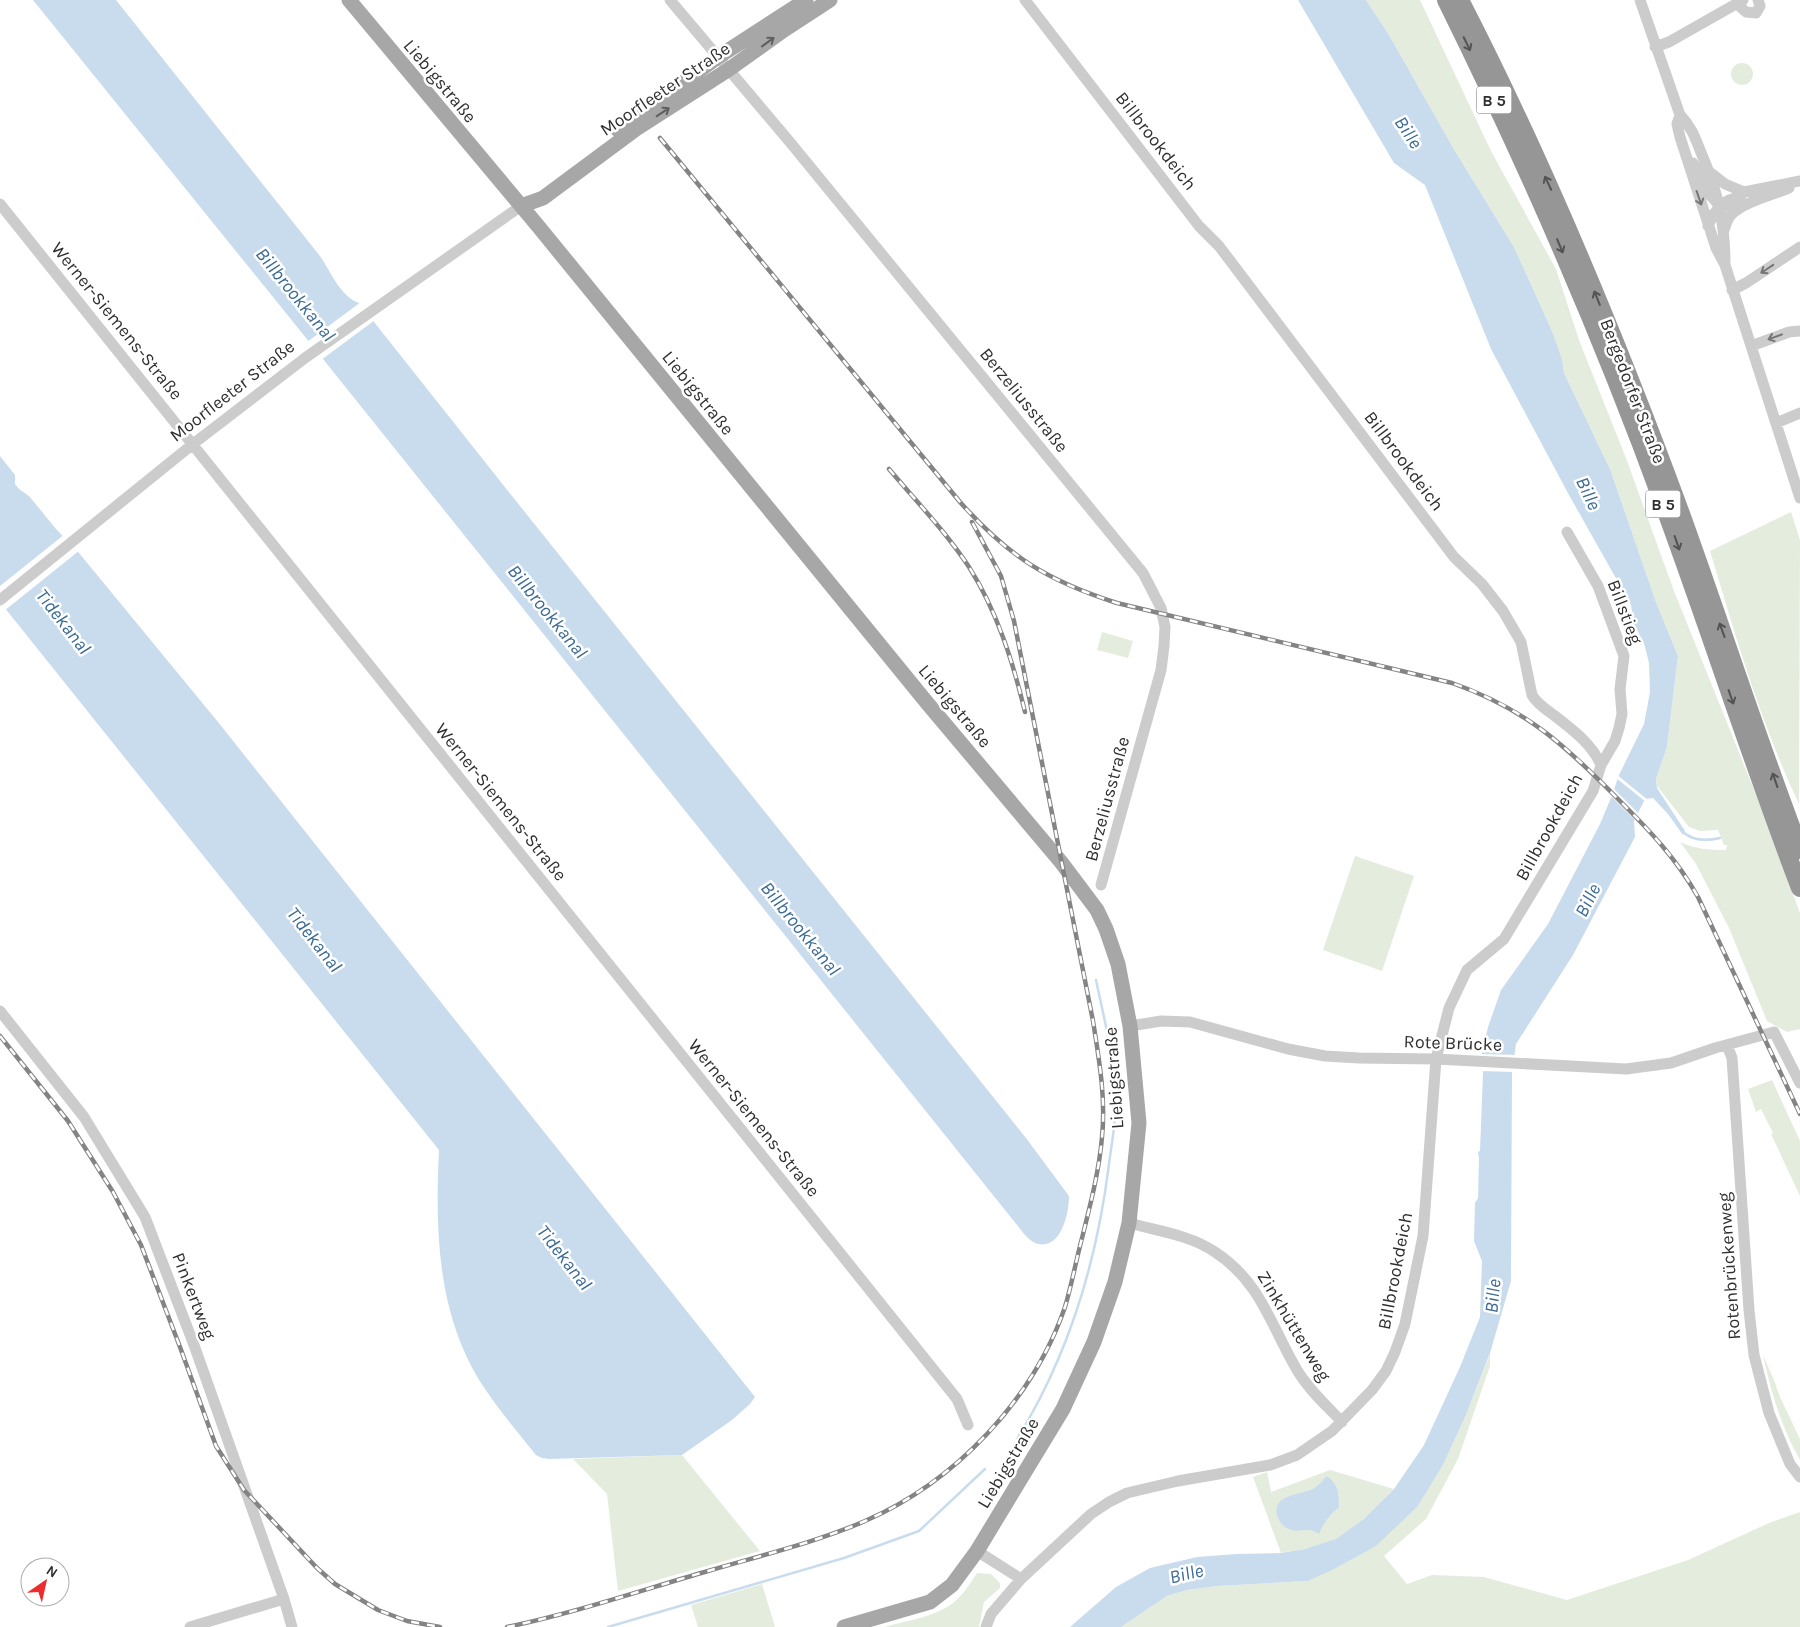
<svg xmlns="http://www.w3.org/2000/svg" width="1800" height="1627" viewBox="0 0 1800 1627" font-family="Karla,sans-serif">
	<rect width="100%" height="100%" fill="#fff"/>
	<path fill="#e4eddd" d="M1366 0H1420L1491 151 1556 269 1579 340 1626 458 1674 591 1761 807 1800 913V1029L1787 1032 1767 1021 1729 928 1696 864 1680 842C1695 849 1709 850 1726 850L1727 845H1724L1718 830 1700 831 1689 827 1657 786 1656 779 1667 747 1678 656 1656 602 1610 469 1564 373 1562 359 1552 331 1514 247 1455 151 1389 35Z
		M1731 74a11 11 0 1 1 22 0a11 11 0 1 1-22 0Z
		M1791 512 1800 540 1799 804C1760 722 1736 637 1710 551Z
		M1102 632 1133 641 1128 658 1097 650Z
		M1355 856 1414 876 1382 971 1323 950Z
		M1772 1080 1800 1141V1196L1771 1134 1773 1133 1761 1109 1756 1112 1748 1089Z
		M1490 1354V1366L1458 1459 1426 1519 1384 1556 1407 1584 1432 1575 1484 1577 1567 1600 1688 1560 1769 1523 1800 1512V1627H1121L1167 1596 1187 1590 1218 1586 1308 1581 1418 1506 1443 1465 1466 1415Z
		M1763 1355 1774 1380 1780 1397 1800 1439V1460C1781 1427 1771 1392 1763 1355Z
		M682 1455 760 1551 618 1591 607 1494 573 1459Z
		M1330 1470 1394 1489C1377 1506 1357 1530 1335 1540 1318 1547 1299 1550 1281 1553L1253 1477 1267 1472 1271 1492Z
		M977 1573 991 1574 1000 1583V1588L984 1602 979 1627H884C906 1621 934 1617 953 1603 963 1595 970 1584 977 1573Z
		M762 1584 775 1627H698L691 1605Z"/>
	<path fill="#c9dced" d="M33 0H116L320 256C331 272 340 296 359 303L508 491 1026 1138 1069 1196C1069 1212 1062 1249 1038 1244 1033 1243 1028 1238 1025 1235L323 359Z
		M1298 0H1366L1389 35 1455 151 1514 247 1552 331 1562 359 1564 373 1610 469 1656 602 1678 656 1667 747 1656 779 1657 788 1685 831 1683 835 1668 814 1653 798 1645 799 1634 821 1635 837 1573 955 1516 1044 1512 1073 1511 1281 1490 1353 1466 1415 1443 1465 1418 1506 1376 1546 1334 1569 1308 1581 1218 1586 1187 1590 1167 1596 1121 1627H1070L1116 1587 1150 1568 1197 1557 1237 1554 1281 1553 1305 1549 1336 1539 1364 1519 1394 1489 1424 1445 1460 1367 1480 1317 1482 1261 1474 1241 1475 1203 1478 1198 1479 1158 1478 1152 1480 1151 1483 1073 1482 1053 1488 1027 1501 990 1548 924 1600 824 1611 798 1619 775 1644 724 1650 692 1649 663 1644 643 1634 624 1631 605 1569 495 1491 349 1425 185 1394 163Z
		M0 456 15 475V484L19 489 29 496 56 529 79 553 218 722 755 1397 750 1404 732 1420 682 1455 549 1459 542 1458 536 1455C518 1433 499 1410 483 1386 437 1315 435 1231 439 1150L0 602Z
		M1327 1476C1339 1485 1339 1494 1339 1508 1331 1512 1322 1526 1319 1534 1305 1525 1300 1534 1289 1529 1283 1527 1279 1522 1277 1515 1272 1495 1299 1495 1313 1489 1318 1486 1323 1480 1327 1476Z"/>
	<path fill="#fff" d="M361 302 375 320 321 360 307 342Z
		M65 534 80 550 4 611 0 606V586Z
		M1616 774 1649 801 1646 802 1615 777Z
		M1612 787 1640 815 1637 822 1610 795Z
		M1481 1054 1517 1055 1515 1072 1481 1071Z"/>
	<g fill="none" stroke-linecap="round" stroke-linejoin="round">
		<path stroke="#c9dced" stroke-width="2.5" d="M1683 832C1693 841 1707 841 1720 838
			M1017 1439C1069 1355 1097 1261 1109 1164 1111 1147 1115 1129 1115 1111 1117 1067 1105 1023 1096 980
			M608 1627 844 1558 919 1531 985 1469"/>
		<path stroke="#ccc" stroke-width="11" d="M670 0 789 141 1143 573 1161 608 1165 627 1164 646 1161 670 1101 885
			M1025 0 1199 226 1219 246 1454 557 1482 584 1503 611 1521 642 1532 695C1537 704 1547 710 1555 716 1573 730 1592 744 1601 765
			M1640 0 1680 115C1692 127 1696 140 1702 155 1718 192 1725 224 1725 264
			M1737 4 1746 12 1756 13 1760 6 1758 0
			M1655 47 1669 42 1743 0
			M1680 115 1677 124 1680 137 1716 248 1725 265 1800 498
			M1693 163 1710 195 1720 206 1748 204
			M1711 173 1725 184 1744 192
			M0 204 957 1399 968 1425
			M1708 226C1713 215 1718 205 1729 200 1736 198 1740 197 1744 192L1800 181
			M1724 230C1726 225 1727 219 1731 215 1743 202 1773 195 1789 188
			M1732 290 1746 283 1800 247
			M1751 346 1789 332 1800 331
			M1776 423 1800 413
			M0 600 193 444 305 358 521 206
			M0 1011 84 1117 145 1217 194 1345 284 1599 292 1627
			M1130 1026 1161 1021 1190 1022 1288 1049 1325 1056 1359 1058 1436 1059 1626 1069 1671 1063 1715 1048 1774 1032 1800 1083
			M1727 1045 1732 1058 1749 1310 1754 1355 1769 1413 1790 1464 1800 1477
			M1129 1223C1158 1231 1190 1235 1215 1252 1261 1282 1271 1326 1297 1370 1309 1390 1326 1405 1342 1422
			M977 1551 1021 1579
			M190 1627 284 1599
			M986 1627 991 1614 1021 1579 1091 1514 1109 1502 1127 1493 1178 1481 1270 1465 1297 1455 1332 1431 1372 1390 1386 1371 1395 1352 1405 1324 1423 1236 1436 1059 1449 1008 1467 970 1504 939 1593 791 1601 765 1615 741 1619 728 1622 714 1620 689 1624 656 1598 586 1567 532"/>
		<path stroke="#a7a7a7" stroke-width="15" d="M349 0 538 226 928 704 1061 862 1097 910 1106 929 1118 964 1130 1026 1139 1123 1129 1223 1115 1282 1094 1342 1063 1409 977 1551 952 1585 930 1602 844 1627
			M618 130 718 57 806 0
			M521 206 543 198 636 129 728 70 784 30 830 0"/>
		<path stroke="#969696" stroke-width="18" d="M1446 0C1529 168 1604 340 1668 517 1713 640 1753 765 1800 888
			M1460 0C1545 165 1616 337 1680 511 1721 624 1757 738 1800 850"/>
		<g stroke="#848484" stroke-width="4.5">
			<path id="rail" d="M660 138 960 502C1009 557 1048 581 1117 603L1452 683C1526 709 1565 745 1619 800 1650 831 1676 858 1698 897L1800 1114
				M889 469C916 501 946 532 969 567 997 611 1013 662 1025 712
				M0 1036 68 1121 113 1192 141 1245 180 1347 216 1446 244 1490 317 1568 335 1584 378 1610 407 1621 440 1627
				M507 1627C575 1613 642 1590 708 1571 759 1556 817 1542 865 1521 955 1482 1033 1400 1065 1307 1071 1287 1075 1266 1080 1246 1089 1210 1099 1173 1102 1137 1106 1098 1099 1059 1093 1021L1014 621 1001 576 972 522"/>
		</g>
		<use href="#rail" stroke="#fff" stroke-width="2.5" stroke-dasharray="8" stroke-linecap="butt"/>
	</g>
	<defs><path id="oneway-shaft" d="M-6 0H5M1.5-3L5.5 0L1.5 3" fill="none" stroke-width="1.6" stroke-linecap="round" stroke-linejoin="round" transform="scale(1.25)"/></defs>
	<g stroke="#5f5f5f">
		<use href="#oneway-shaft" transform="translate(768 42) rotate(-36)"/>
		<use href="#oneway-shaft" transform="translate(663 112) rotate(-33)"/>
	</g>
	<g stroke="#535353">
		<use href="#oneway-shaft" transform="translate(1467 44) rotate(64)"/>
		<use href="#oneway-shaft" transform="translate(1548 183) rotate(-115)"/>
		<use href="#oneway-shaft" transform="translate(1560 246) rotate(67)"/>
		<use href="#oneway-shaft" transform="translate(1597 298) rotate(-112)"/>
		<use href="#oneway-shaft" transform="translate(1677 543) rotate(71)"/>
		<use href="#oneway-shaft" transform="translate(1722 630) rotate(-110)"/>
		<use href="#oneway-shaft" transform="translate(1731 697) rotate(71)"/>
		<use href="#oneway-shaft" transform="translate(1775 780) rotate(-109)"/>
	</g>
	<g stroke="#767676">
		<use href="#oneway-shaft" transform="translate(1699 198) rotate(71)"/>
		<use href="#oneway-shaft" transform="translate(1767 269) rotate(146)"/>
		<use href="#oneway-shaft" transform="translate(1775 337) rotate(160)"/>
	</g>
	<g text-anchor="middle" stroke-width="5" stroke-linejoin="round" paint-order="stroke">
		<g fill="#fff" stroke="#6d6d6d" stroke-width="1">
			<rect x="1476.5" y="86.5" width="35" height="27" rx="4"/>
			<rect x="1645.5" y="490.5" width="35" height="27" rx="4"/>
		</g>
		<g font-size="16" font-weight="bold" fill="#2f2f2f">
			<text x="1494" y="106">B 5</text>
			<text x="1663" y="510">B 5</text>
		</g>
		<g font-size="18" fill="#2f2f2f" stroke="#fff">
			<text transform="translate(440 81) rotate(50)" y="6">Liebigstraße</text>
			<text transform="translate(665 89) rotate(-34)" y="6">Moorfleeter Straße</text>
			<text transform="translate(1156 141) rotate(52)" y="6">Billbrookdeich</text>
			<text transform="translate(117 321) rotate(51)" y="6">Werner-Siemens-Straße</text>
			<text transform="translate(232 391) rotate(-38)" y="6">Moorfleeter Straße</text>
			<text transform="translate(1633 391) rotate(69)" y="6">Bergedorfer Straße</text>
			<text transform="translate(698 393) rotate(51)" y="6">Liebigstraße</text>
			<text transform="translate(1024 400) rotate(51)" y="6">Berzeliusstraße</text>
			<text transform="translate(1404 461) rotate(53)" y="6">Billbrookdeich</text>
			<text transform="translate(1625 612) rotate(69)" y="6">Billstieg</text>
			<text transform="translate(955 706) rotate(50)" y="6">Liebigstraße</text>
			<text transform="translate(1107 799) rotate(-75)" y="6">Berzeliusstraße</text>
			<text transform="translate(501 802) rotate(51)" y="6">Werner-Siemens-Straße</text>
			<text transform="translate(1549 827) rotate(-61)" y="6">Billbrookdeich</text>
			<text transform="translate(1453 1043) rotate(2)" y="6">Rote Brücke</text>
			<text transform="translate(1114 1078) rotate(-94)" y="6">Liebigstraße</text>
			<text transform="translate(754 1118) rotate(51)" y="6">Werner-Siemens-Straße</text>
			<text transform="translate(1729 1266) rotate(-94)" y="6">Rotenbrückenweg</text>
			<text transform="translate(1395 1271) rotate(-79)" y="6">Billbrookdeich</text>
			<text transform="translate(194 1296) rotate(69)" y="6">Pinkertweg</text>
			<text transform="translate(1294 1326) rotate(59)" y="6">Zinkhüttenweg</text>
			<text transform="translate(1008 1463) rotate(-59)" y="6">Liebigstraße</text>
		</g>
		<g font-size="19" font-style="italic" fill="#3a6a95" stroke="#fff">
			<text transform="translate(1409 132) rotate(57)" y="7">Bille</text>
			<text transform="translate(296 294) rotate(51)" y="7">Billbrookkanal</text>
			<text transform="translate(1589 493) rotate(65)" y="7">Bille</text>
			<text transform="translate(548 611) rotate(51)" y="7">Billbrookkanal</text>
			<text transform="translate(64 621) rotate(52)" y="7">Tidekanal</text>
			<text transform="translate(1587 900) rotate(-63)" y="7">Bille</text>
			<text transform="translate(801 928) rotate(51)" y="7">Billbrookkanal</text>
			<text transform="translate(315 939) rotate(52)" y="7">Tidekanal</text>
			<text transform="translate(565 1257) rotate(52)" y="7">Tidekanal</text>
			<text transform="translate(1492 1296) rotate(-84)" y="7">Bille</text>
			<text transform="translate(1186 1573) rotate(-13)" y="7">Bille</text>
		</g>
	</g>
	<g transform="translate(45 1582) rotate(34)"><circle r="24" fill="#ffffff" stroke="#acacac"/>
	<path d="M0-4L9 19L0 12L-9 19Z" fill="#eb2e2d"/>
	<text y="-8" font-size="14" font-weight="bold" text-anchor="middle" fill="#2f2f2f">N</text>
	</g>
</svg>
